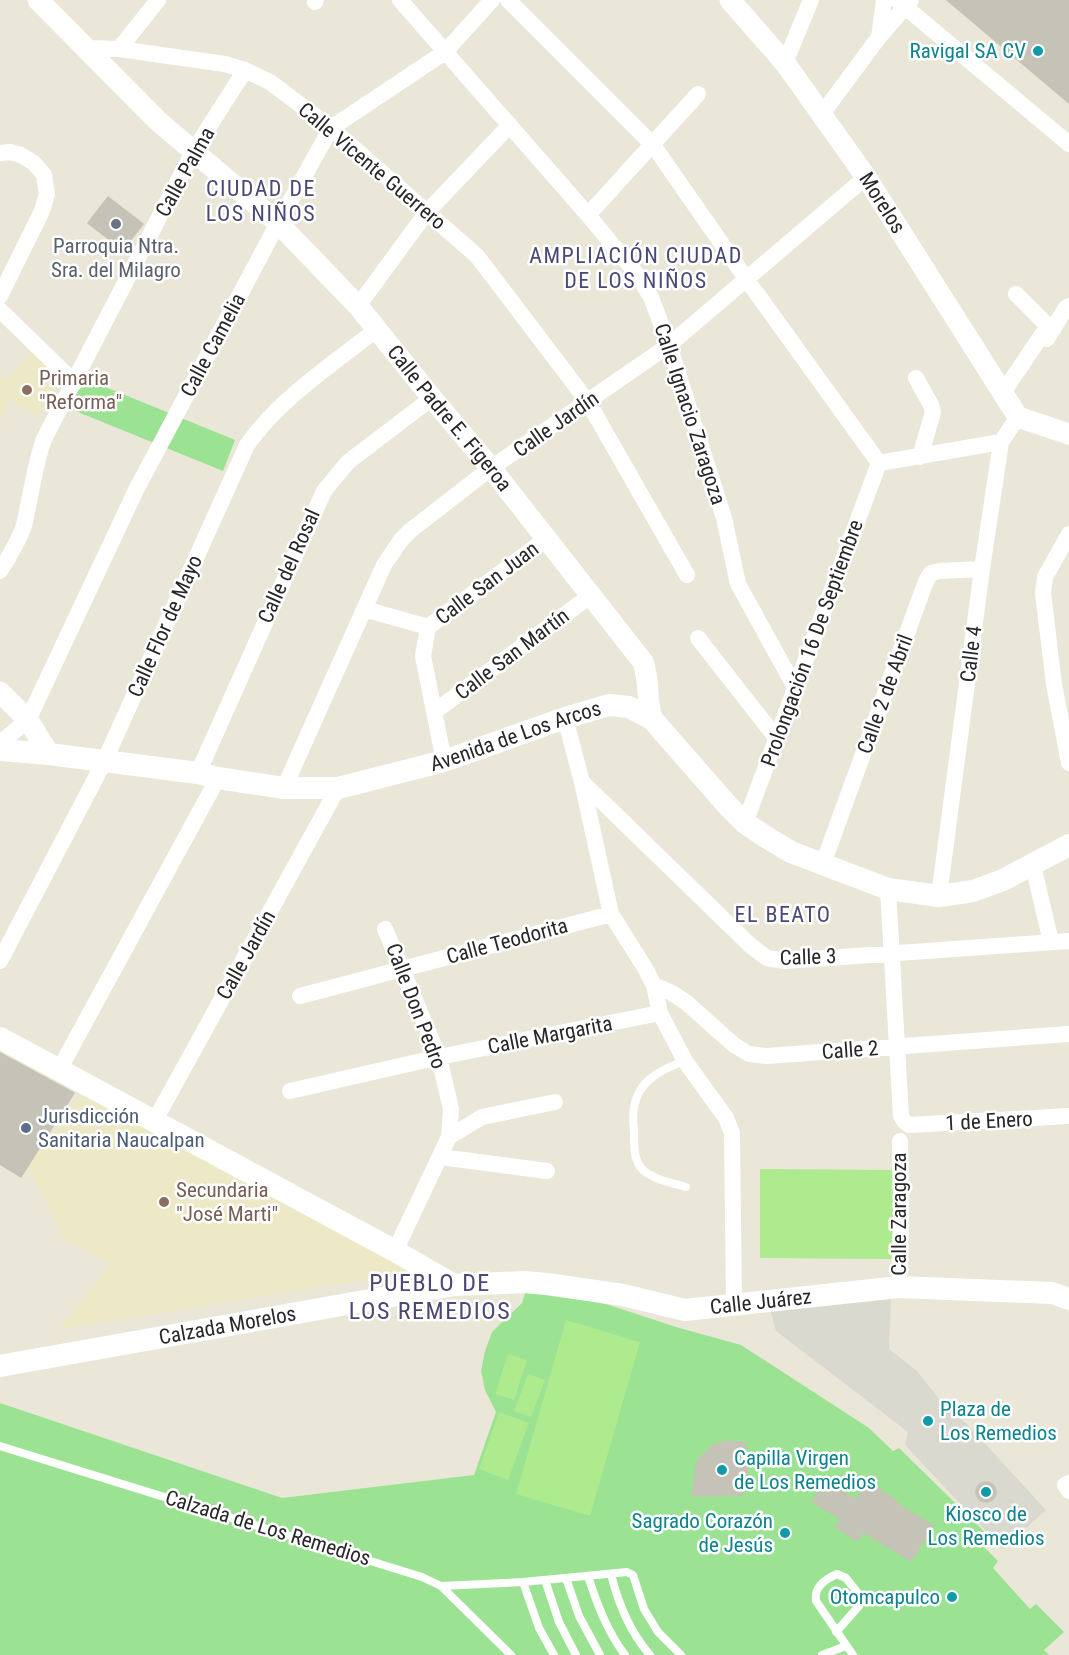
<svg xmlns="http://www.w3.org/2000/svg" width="1069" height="1655" viewBox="0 0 1069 1655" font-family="'Roboto Condensed',sans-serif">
	<rect width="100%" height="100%" fill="#eae7d8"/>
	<path fill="#ede9c6" d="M35 349 61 376 38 417 10 400 0 422V376L5 380Z
		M80 1094 415 1272 59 1329 110 1264 63 1238 28 1166Z"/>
	<path fill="#9be293" d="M81 377 235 440 223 471 68 408Z
		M525 1293 574 1297 609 1305 676 1327 741 1345 869 1428 893 1451 899 1448 995 1542 985 1548 998 1561 993 1568 1030 1609 1036 1604 1064 1632 1044 1650 1049 1655H0V1403L282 1498 474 1475 496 1412 485 1390 481 1371 485 1351 492 1332 522 1303Z"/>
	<path fill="#aeea8e" d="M760 1169 894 1170V1259L760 1258Z
		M566 1320 640 1342 590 1516 516 1494Z
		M508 1354 527 1360 514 1400 495 1394Z
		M528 1374 545 1380 531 1417 514 1411Z
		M499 1412 529 1423 508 1480 479 1469Z"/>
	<path fill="#dad9cf" d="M891 1295 889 1349 917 1371 943 1404 967 1424 1046 1510 1003 1549 905 1445 908 1432 776 1331 770 1309Z"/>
	<path fill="#c5c3b8" stroke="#c5c3b2" stroke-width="1.5" d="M947 0H1069V103Z
		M108 197 143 224 123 250 88 223Z
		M0 1053 74 1093 21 1177 0 1164Z
		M727 1441 746 1443 748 1486 741 1495 692 1496 697 1461 713 1445Z
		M825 1481 856 1500 867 1482 892 1497 899 1505 933 1526 911 1561 863 1532 857 1541 836 1527 841 1519 812 1502Z
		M976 1492a10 10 0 1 1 20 0a10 10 0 1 1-20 0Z"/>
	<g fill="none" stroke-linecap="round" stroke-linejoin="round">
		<path stroke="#fff" stroke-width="8" d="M685 1061C662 1069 638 1080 634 1108 632 1117 634 1127 634 1136 634 1148 634 1161 643 1170 654 1180 673 1183 686 1187
			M0 1446 422 1577 441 1586 511 1655
			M611 1574C618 1603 630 1632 650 1655
			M588 1576C597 1604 607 1631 625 1655
			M566 1578 579 1616 600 1655
			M545 1580 559 1622 576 1655
			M523 1582 539 1628 554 1655
			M441 1586 523 1582 627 1572 633 1575 644 1609 658 1632 681 1655
			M836 1632 859 1606 861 1597 846 1578 837 1574C824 1580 814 1587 816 1601L853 1655
			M822 1655 846 1646"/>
		<path stroke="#fff" stroke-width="16" d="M400 0 588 215 636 273 651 297 669 345 724 518 738 584 796 689
			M508 0 653 145 747 280 879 463
			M897 0 1069 144
			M315 2 316 0
			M879 37 884 0
			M86 48 119 49 225 64 245 70 270 82 331 128 477 256 588 402 687 575
			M119 49 158 0
			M785 63 811 0
			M822 114 879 37 911 0
			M0 153 10 152 21 155 34 163 44 175 47 194 42 211 0 296
			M588 215 698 94
			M358 306 427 212 510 125
			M0 310 75 383
			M1047 339 1065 309 1069 306
			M916 378 931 405 933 412 920 457
			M1002 394 1048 326 1016 294
			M879 463 1001 442
			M1069 534 1045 577 1043 593 1054 684 1069 763
			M0 571C9 556 19 542 24 525 31 496 34 467 44 439L193 152 245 70
			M364 609 428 627
			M428 627 546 539
			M428 627 423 656 444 761
			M698 638 777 739
			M434 712 590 596
			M565 718 582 782 611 914 645 968 654 985 660 1013 685 1061 726 1118 732 1133 734 1303
			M0 743 28 720 136 490 278 223 331 128 445 52 492 0
			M198 773 324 491 348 462 432 398
			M582 782 751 946 767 958 785 961 1069 941
			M284 788 384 565 401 540 411 530 491 468 669 345 866 177
			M745 823 879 463
			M823 864 926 581 931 573 940 571 982 569
			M1033 865 1051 942
			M888 889 901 1116 904 1121 909 1125 1069 1116
			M939 896 982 569 1001 442 1018 417
			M385 929 439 1057 451 1109 449 1137 395 1251
			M0 961 104 762 247 445C281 397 332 365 377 329
			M654 985 672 993 687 1003 734 1045 749 1054 766 1056 1069 1034
			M300 996 611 914
			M59 1070 218 778
			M290 1091 439 1057 660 1013
			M154 1122 338 788
			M449 1137 482 1117 555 1102
			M441 1157 547 1171
			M899 1287 901 1214 900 1141
			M1069 1483 1065 1485 1069 1491"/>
		<g stroke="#fff" stroke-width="21">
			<path id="s1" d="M38 0 158 121 278 223 358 306 432 398 491 468 643 662C650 681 646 700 652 719"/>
			<path id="s2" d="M730 0 785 63 866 177 1018 417 1069 434"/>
			<path d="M0 692 28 720 49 754"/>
		</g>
		<g stroke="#fff" stroke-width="22">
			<path id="s3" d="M0 750 49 754 198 773 218 778 284 788H338L444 761 565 718 609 705 629 707 652 719 729 807 745 823 766 837 791 852 888 889 939 896 973 891 1003 880 1069 845"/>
			<path d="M0 1038 395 1251 454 1285"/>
			<path id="s4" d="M0 1366 454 1285 525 1282 547 1284 623 1295 685 1310 899 1287 1052 1293 1069 1299"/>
		</g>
	</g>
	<g fill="#0f9aa8" stroke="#fff" stroke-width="2">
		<circle cx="1038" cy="51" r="6"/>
		<circle cx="928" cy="1421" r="6"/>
		<circle cx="722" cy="1470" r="6"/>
		<circle cx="986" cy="1492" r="6"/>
		<circle cx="785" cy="1533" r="6"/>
		<circle cx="952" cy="1597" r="6"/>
	</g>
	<circle fill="#6b7280" stroke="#fff" stroke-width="2" cx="116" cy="224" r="6"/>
	<g fill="#8d6e63" stroke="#fff" stroke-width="2">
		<circle cx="27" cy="390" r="6"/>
		<circle cx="164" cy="1202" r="6"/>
	</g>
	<circle fill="#5c6f8a" stroke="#fff" stroke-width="2" cx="26" cy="1128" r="6"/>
	<g text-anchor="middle" stroke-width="5" stroke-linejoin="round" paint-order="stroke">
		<g font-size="21" fill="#0d838f" stroke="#fff" text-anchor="end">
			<text x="1026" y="58">Ravigal SA CV</text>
			<text x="940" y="1416" text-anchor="start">Plaza de<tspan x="940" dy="24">Los Remedios</tspan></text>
			<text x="734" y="1465" text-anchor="start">Capilla Virgen<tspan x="734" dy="24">de Los Remedios</tspan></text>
			<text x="986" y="1521" text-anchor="middle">Kiosco de<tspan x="986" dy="24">Los Remedios</tspan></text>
			<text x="773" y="1528">Sagrado Corazón<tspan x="773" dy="24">de Jesús</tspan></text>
			<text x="940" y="1604">Otomcapulco</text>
		</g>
		<g font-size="21" fill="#272727" stroke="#fff">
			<text transform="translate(372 166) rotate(40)" y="7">Calle Vicente Guerrero</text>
			<text transform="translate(185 172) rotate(-61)" y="7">Calle Palma</text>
			<text dy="7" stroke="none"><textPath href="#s2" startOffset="254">Morelos</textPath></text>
			<text transform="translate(213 345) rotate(-62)" y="7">Calle Camelia</text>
			<text transform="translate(690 414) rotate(72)" y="7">Calle Ignacio Zaragoza</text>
			<text dy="7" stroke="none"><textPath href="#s1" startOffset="588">Calle Padre E. Figeroa</textPath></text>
			<text transform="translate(556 424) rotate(-35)" y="7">Calle Jardín</text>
			<text transform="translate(289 566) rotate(-66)" y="7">Calle del Rosal</text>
			<text transform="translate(487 583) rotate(-37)" y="7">Calle San Juan</text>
			<text transform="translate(165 626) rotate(-66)" y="7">Calle Flor de Mayo</text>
			<text transform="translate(812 643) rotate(-70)" y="7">Prolongación 16 De Septiembre</text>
			<text transform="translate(512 654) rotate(-37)" y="7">Calle San Martín</text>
			<text transform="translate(971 654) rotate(-83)" y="7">Calle 4</text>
			<text transform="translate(885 694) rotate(-70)" y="7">Calle 2 de Abril</text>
			<text dy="7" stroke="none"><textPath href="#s3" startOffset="526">Avenida de Los Arcos</textPath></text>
			<text transform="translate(507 941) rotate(-15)" y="7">Calle Teodorita</text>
			<text transform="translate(246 955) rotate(-61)" y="7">Calle Jardín</text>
			<text transform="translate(808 957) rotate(-2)" y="7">Calle 3</text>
			<text transform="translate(416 1006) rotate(69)" y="7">Calle Don Pedro</text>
			<text transform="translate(550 1035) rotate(-11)" y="7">Calle Margarita</text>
			<text transform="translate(850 1050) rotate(-4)" y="7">Calle 2</text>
			<text transform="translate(989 1121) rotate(-3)" y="7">1 de Enero</text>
			<text transform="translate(899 1214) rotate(-90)" y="7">Calle Zaragoza</text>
			<text dy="7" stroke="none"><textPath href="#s4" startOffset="771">Calle Juárez</textPath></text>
			<text dy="7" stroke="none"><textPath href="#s4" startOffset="231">Calzada Morelos</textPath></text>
			<text transform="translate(268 1528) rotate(17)" y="7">Calzada de Los Remedios</text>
		</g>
		<g font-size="21" fill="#5b616d" stroke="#fff">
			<text x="116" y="253">Parroquia Ntra.<tspan x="116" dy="24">Sra. del Milagro</tspan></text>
		</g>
		<g font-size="21" fill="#785e54" stroke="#fff" text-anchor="start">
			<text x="39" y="385">Primaria<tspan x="39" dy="24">"Reforma"</tspan></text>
			<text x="176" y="1197">Secundaria<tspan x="176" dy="24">"José Marti"</tspan></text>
		</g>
		<g font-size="21" fill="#4e5e75" stroke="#fff" text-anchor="start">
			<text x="38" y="1123">Jurisdicción<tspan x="38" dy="24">Sanitaria Naucalpan</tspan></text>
		</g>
		<g font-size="22" letter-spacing="1.5" fill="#4a4877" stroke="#fff">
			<text x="261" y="196">CIUDAD DE<tspan x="261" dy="25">LOS NIÑOS</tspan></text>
			<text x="636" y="263">AMPLIACIÓN CIUDAD<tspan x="636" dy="25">DE LOS NIÑOS</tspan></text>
			<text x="783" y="922">EL BEATO</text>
		</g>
		<g font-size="24" letter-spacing="1.5" fill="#4a4877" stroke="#fff">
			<text x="430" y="1291">PUEBLO DE<tspan x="430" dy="28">LOS REMEDIOS</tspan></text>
		</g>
	</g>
</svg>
